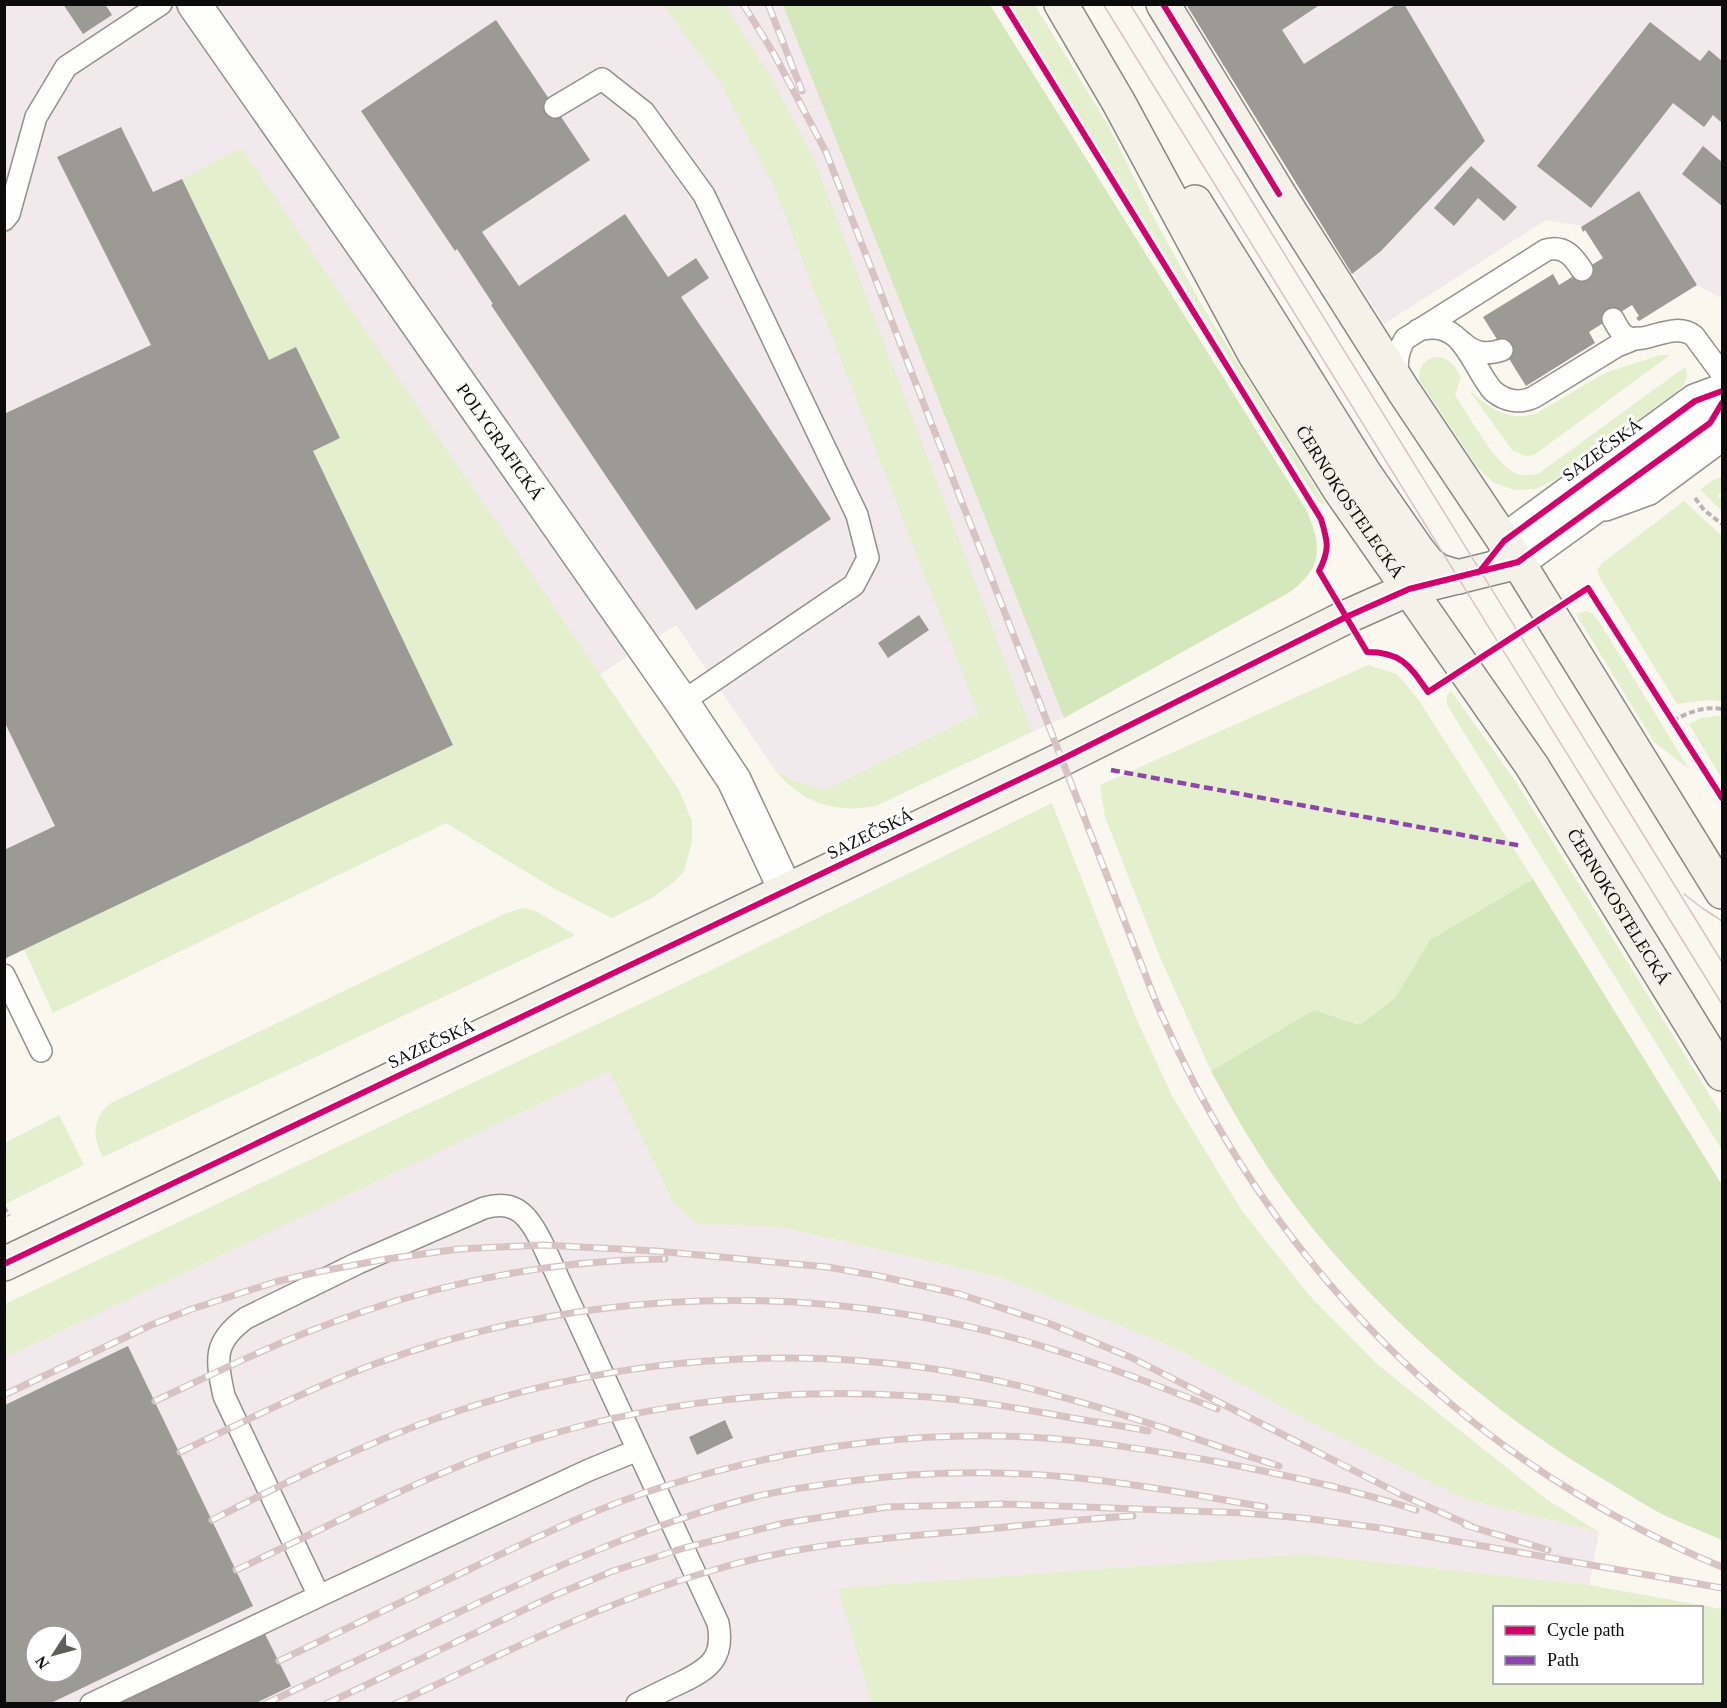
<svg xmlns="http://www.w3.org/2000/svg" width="1727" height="1708" viewBox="0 0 1727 1708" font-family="Georgia,serif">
	<rect width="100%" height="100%" fill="#faf7ee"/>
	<path fill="#f1e9ec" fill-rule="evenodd" d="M4 5H783L1064 718 1009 742 978 713 825 790 791 780 773 767 676 625 599 675 5 959Z
		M1186 5H1722V294L1719 297 1697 285 1639 192 1583 226 1546 220 1384 324Z
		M609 1071 674 1204 699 1224 781 1227 999 1277 1173 1347 1323 1429 1465 1499 1599 1532 1589 1585 1305 1554 839 1588 872 1703 5 1704V1358ZM36 1636H72V1672H36Z"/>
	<path fill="#e4efcd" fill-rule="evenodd" d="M663 5H725L769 74 813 157 1032 732 876 806C834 814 799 802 773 767L791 780 825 790 978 713 774 187 720 82Z
		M1010 5H1035L1109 127 1155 220 1203 307 1326 505 1318 502Z
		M241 148 679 790 692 821V842L684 871 673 883 652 898 612 918 553 888 446 823 53 1013 24 949 453 745 313 451 340 438 296 347 269 360 182 179Z
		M1660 355H1670L1534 455 1525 456 1512 450 1468 389C1488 407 1508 423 1537 413L1605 373Z
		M1434 357C1450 357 1454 365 1461 377L1455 395C1468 414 1495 464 1515 473 1522 476 1530 475 1538 474L1685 367C1691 378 1683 386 1675 393L1560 477 1536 489 1514 490 1493 482 1477 467 1420 381C1417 369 1423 361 1434 357Z
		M1722 477V492L1718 495 1722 501V511L1700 490 1711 481Z
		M1684 501 1722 536V701L1706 700 1677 704 1600 578 1597 570 1602 563Z
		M1587 611 1592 613 1600 623 1689 769 1654 742 1576 614Z
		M1368 665 1397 674 1418 699 1533 879 1430 940 1395 998 1360 1025 1314 1010 1211 1071 1160 957 1105 817 1100 785Z
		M1451 691 1514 779 1722 1115V1150L1447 705V696Z
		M1716 716 1722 717V779L1689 724 1701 718Z
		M1052 803 1136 1018 1172 1096 1242 1211 1310 1296 1378 1365 1546 1499 1599 1532 1465 1499 1323 1429 1173 1347 999 1277 781 1227 699 1224 674 1204 609 1071 5 1358V1304L697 977Z
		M522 908 536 911 575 935 103 1157C92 1137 92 1117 111 1103L504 914Z
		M59 1115 84 1165 5 1204V1143Z
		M1305 1554 1589 1585 1722 1609V1703H872L838 1588ZM1494 1608H1702V1682H1494Z"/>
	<path fill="#d5e8bb" d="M783 5H990L1307 511C1322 547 1323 567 1290 592L1064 718Z
		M1533 879 1722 1185V1540C1704 1532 1686 1525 1668 1517 1649 1508 1631 1496 1613 1485 1499 1419 1388 1323 1306 1220 1269 1174 1239 1123 1211 1071L1314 1010 1360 1025 1395 998 1430 940Z"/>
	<path fill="#9c9a94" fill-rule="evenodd" d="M63 4H105L112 15 83 34Z
		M1186 4H1321L1282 30 1304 64 1397 4H1404L1485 141 1381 251 1352 274Z
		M496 20 590 160 482 232 519 286 625 214 668 277 696 258 709 278 681 297 831 519 696 610 491 305 493 304 457 249 455 251 361 111Z
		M1650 22 1700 61 1709 50 1722 61V123L1713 115 1704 127 1673 103 1591 208 1537 166Z
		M121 127 153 192 182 179 269 360 296 347 340 438 313 451 453 745 4 959V850L55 826 4 721V414L151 345 57 157Z
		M1703 146 1722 162V206L1682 174Z
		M1471 166 1517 207 1504 221 1478 198 1454 226 1434 208Z
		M1639 191 1697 285 1639 321 1636 318 1639 316 1632 305 1589 332 1595 343 1526 386 1483 317 1553 274 1559 285 1603 258 1585 230 1583 232 1581 227Z
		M919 615 929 630 888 658 878 643Z
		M128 1346 253 1606 49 1704H5V1405ZM36 1636H72V1672H36Z
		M725 1420 733 1438 697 1455 689 1437Z
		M264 1632 291 1686 254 1704H116Z"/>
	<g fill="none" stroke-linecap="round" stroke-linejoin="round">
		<g stroke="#93918d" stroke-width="24">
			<path id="lane" d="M555 107 602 79 644 112 704 195 857 515 868 558 854 585 682 702
				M4 220 9 214 36 117 66 67 161 4
				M1613 319C1616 324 1619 331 1624 335 1640 349 1673 319 1694 336L1722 374
				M1418 330C1463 317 1470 364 1493 391 1505 401 1520 404 1534 397L1617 346 1637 338
				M1462 342C1475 354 1486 355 1502 350
				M1400 381C1395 366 1397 352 1405 339L1546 250C1564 245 1573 256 1582 270
				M1606 510 1650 494 1722 441
				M4 975 41 1051
				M91 1704 319 1596
				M637 1704C651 1697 665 1690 680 1683 709 1669 725 1658 718 1623L543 1245C530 1218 517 1198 484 1208L358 1263 246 1318C213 1342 216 1358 224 1396L319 1596 589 1470 638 1450"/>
		</g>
		<g stroke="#93918d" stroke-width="36">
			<g id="street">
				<path id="s1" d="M194 4 682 702 734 780 786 891"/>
				<path d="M1504 541 1695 401 1722 391"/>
				<path d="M1518 562 1710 423 1722 403"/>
			</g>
		</g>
		<g stroke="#898884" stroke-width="36">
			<g id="secondary">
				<path id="s2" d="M1061 4 1119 103 1254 353 1339 489 1532 766 1722 1074"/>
				<path d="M1163 4 1279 194 1403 390 1518 562 1722 892"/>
				<path d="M1195 202 1365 474 1417 549 1428 563 1439 571 1459 577"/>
				<path d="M4 1264 1062 759 1346 617 1409 589 1518 562"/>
			</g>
		</g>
		<path stroke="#b7b6b5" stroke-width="4" stroke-dasharray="6 3" stroke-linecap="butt" d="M1695 498 1704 510 1722 524
			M1319 571 1325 580
			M1579 594 1588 588
			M1428 692 1435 687
			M1673 721C1688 712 1705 706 1722 709
			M1705 771 1722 798
			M4 1207 9 1216"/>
		<use href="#lane" stroke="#fefefc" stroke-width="21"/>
		<use href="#street" stroke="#fefefc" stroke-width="33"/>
		<use href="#secondary" stroke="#f4f2e8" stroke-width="33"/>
		<path stroke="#d7c3c4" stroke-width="1.5" d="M1103 4 1722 1004
			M1130 4 1722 962
			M1684 894 1702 908 1722 921"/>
		<g stroke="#d7c3c4" stroke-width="7">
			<path id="rail" d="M743 4 774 54 826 152 1154 997C1263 1258 1460 1459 1722 1567
				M768 4 802 91
				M4 1395 151 1325 192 1309 275 1282 317 1272 387 1259 459 1249 543 1245 656 1251 827 1267 879 1276 959 1294 1048 1323 1130 1357 1402 1495 1471 1526
				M155 1401C209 1376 262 1349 318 1328 429 1285 546 1260 665 1259
				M180 1452C243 1422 307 1390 372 1365 565 1293 775 1282 975 1328 1056 1347 1139 1378 1217 1409
				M212 1520C286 1482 362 1445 440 1417 610 1357 797 1342 974 1376 1078 1396 1178 1434 1279 1466
				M1465 1525 1548 1550
				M236 1570C317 1532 398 1489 482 1457 620 1406 767 1386 913 1396 968 1399 1023 1409 1078 1419 1101 1423 1125 1426 1148 1431
				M279 1661C343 1630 408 1599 472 1568 533 1539 594 1509 659 1488 768 1453 884 1434 1000 1436 1069 1437 1138 1448 1207 1460 1277 1473 1348 1488 1416 1510
				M265 1704C328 1674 392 1644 455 1614 552 1568 649 1524 754 1497 782 1490 812 1486 842 1482 916 1472 993 1470 1067 1477 1134 1483 1199 1496 1265 1507
				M326 1704 553 1596 613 1571 684 1548 785 1523 887 1507 1004 1504 1244 1513 1302 1518 1380 1528 1722 1588
				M395 1704C500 1655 603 1602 714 1570 795 1545 881 1538 965 1531 1021 1526 1077 1519 1133 1516"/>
		</g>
		<use href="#rail" stroke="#fff" stroke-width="4.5" stroke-dasharray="14" stroke-linecap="butt"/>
		<path stroke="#8e44ad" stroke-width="4.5" stroke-dasharray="9 4.5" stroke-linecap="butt" d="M1111 770 1522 846"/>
		<g stroke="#fff" stroke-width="10">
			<path id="cycleway" d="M1004 4 1321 519C1328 542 1330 549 1319 571L1367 652C1402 652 1410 666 1428 692L1588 588 1722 798
				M1163 4 1279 194
				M1480 571 1504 541 1695 401 1722 391
				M4 1264 1062 759 1346 617 1409 589 1518 562 1710 423 1722 403"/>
		</g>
		<use href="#cycleway" stroke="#d6006c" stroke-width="6"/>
	</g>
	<g text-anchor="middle" stroke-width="6" stroke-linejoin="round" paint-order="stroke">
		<g font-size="18" fill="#0b0b0b" stroke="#fff">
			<text dy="6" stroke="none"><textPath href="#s1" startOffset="534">POLYGRAFICKÁ</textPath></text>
			<text transform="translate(1602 450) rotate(-36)" y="6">SAZEČSKÁ</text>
			<text dy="6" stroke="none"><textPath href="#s2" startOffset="576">ČERNOKOSTELECKÁ</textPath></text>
			<text transform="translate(870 834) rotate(-26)" y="6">SAZEČSKÁ</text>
			<text dy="6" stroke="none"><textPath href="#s2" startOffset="1062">ČERNOKOSTELECKÁ</textPath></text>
			<text transform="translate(431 1044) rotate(-25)" y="6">SAZEČSKÁ</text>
		</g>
	</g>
	<rect width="1727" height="1708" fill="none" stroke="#0b0b0b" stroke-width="12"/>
	<rect x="1493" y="1606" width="210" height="78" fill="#ffffff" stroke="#9d9d9d" stroke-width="1.5"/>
	<rect x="1505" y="1626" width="30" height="9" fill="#d6006c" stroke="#9d9d9d" stroke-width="1.5"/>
	<text x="1547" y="1636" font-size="18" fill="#0b0b0b">Cycle path</text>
	<rect x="1505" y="1656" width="30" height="9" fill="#8e44ad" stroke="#9d9d9d" stroke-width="1.5"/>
	<text x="1547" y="1666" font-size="18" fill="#0b0b0b">Path</text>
	<g transform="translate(54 1654) rotate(234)"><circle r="28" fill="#ffffff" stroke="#9d9d9d" stroke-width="1.5"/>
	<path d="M0-4.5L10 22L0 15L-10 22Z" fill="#5f5e5a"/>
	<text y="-9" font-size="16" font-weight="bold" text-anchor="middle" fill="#0b0b0b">N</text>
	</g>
</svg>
